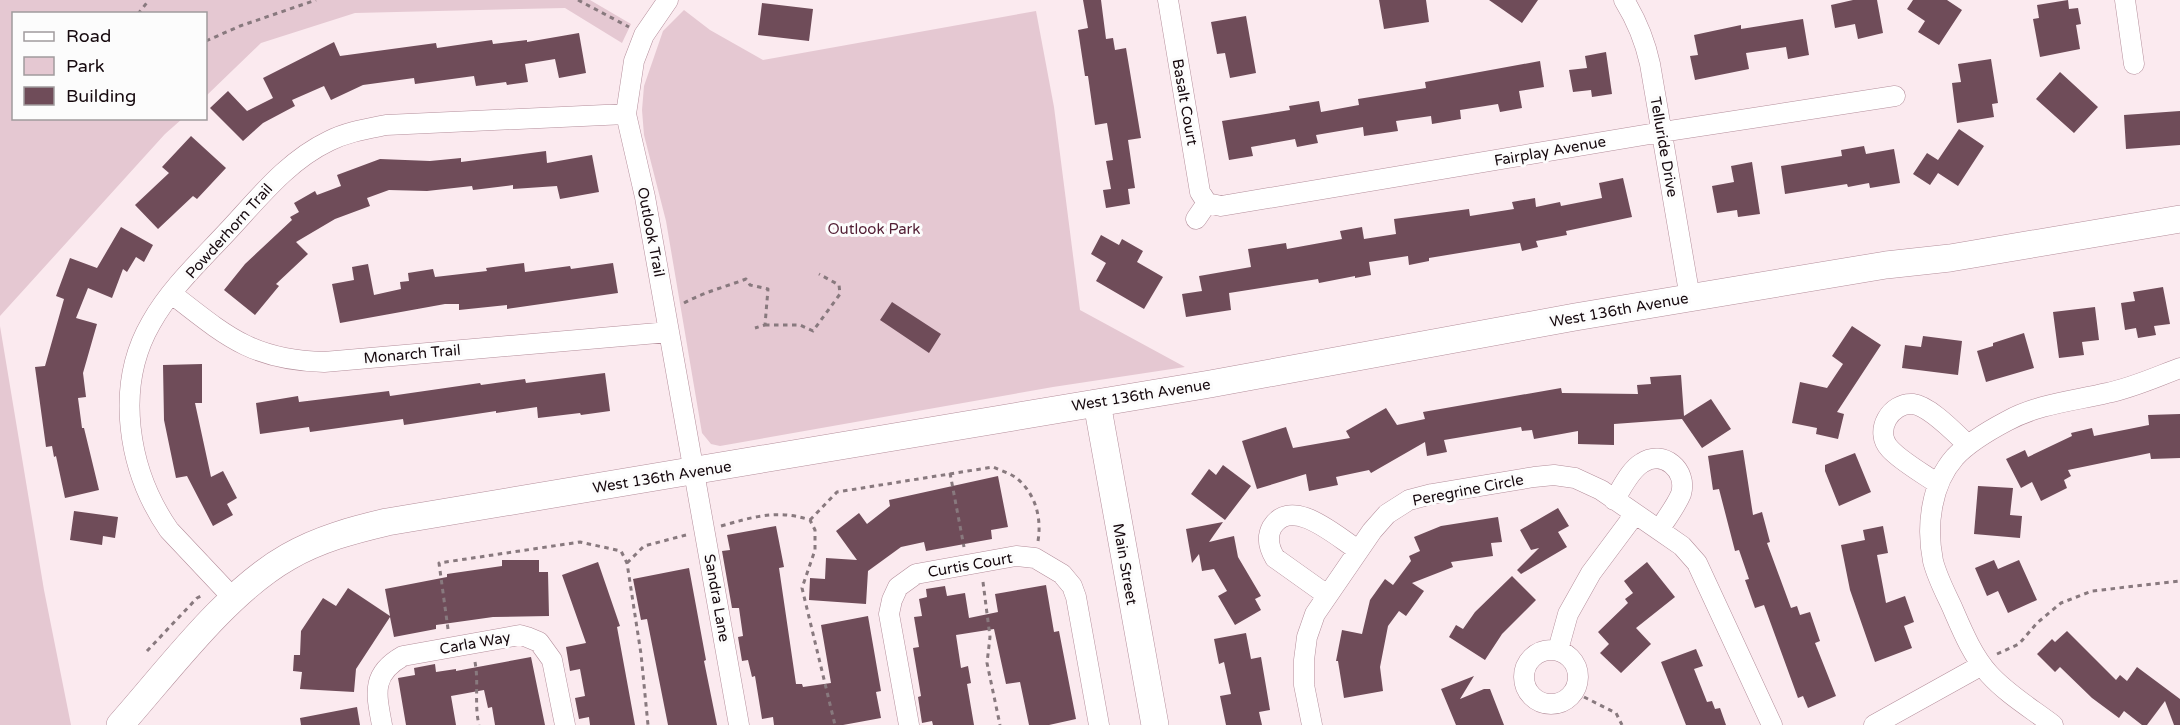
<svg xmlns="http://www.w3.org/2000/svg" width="2180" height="725" viewBox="0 0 2180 725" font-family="'Varela Round',sans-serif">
	<rect width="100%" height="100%" fill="#fbeaef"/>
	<path fill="#e5c8d2" d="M0 0H590L631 24 622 43 565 8 355 13 261 43 206 96V14H14V118L182 119 165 134 0 316Z
		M684 10 710 30 763 60 1036 11 1054 107 1080 310 1185 367 1053 387 720 446 711 444 702 433 666 221 644 135 642 110 644 86 663 31Z
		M0 326 44 590 71 725H0Z"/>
	<path fill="#6f4c59" d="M1083 0H1101L1106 39 1113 38 1115 50 1126 48 1141 138 1128 140 1135 188 1128 189 1130 204 1106 208 1103 190 1111 189 1106 161 1113 160 1107 123 1095 125 1088 76H1085L1078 30 1088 28Z
		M1379 0H1426L1429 22 1384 29Z
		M1489 0H1538L1522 23Z
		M1853 0H1877L1883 33 1858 39 1855 24 1835 28 1831 5Z
		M1913 0H1947L1962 10 1939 45 1918 32 1925 21 1907 9Z
		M2068 0 2069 9 2078 8 2081 24 2076 25 2080 49 2040 57 2033 19 2039 18 2037 5Z
		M762 3 813 9 809 41 758 35Z
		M1246 16 1256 73 1230 78 1225 53 1217 54 1211 22Z
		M1803 19 1809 55 1788 59 1786 47 1746 53 1749 69 1695 80 1690 56 1698 55 1694 35 1741 25V29Z
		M579 33 586 73 559 78 555 59 525 64 528 82 507 85 506 82 476 86 474 76 415 84 414 78 363 85 331 100 324 86 292 100 295 106 263 123 243 141 210 108 228 91 247 111 273 98 263 78 334 42 340 56 436 43 437 48 492 40 493 44 527 40V42Z
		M1606 52 1612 94 1592 97 1591 90 1573 92 1569 70 1587 68 1585 56Z
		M1991 59 1998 103 1992 104 1994 117 1957 123 1952 83 1961 82 1958 64Z
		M1540 61 1544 87 1519 91 1522 108 1500 112 1498 104 1460 110 1461 119 1432 124 1431 116 1396 121 1398 131 1364 136 1363 127 1316 135 1318 143 1297 147 1295 139 1251 147 1253 156 1229 160 1222 121 1290 110 1289 106 1319 101 1321 112 1359 105 1358 99 1426 88 1425 82Z
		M2060 72 2098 107 2074 133 2036 99Z
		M2180 111V145L2126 149 2124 115Z
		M1959 129 1984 146 1958 186 1938 173 1930 185 1913 174 1927 153 1938 160Z
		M191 136 226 168 197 199 193 196 158 229 135 205 169 173 162 167Z
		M1864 146 1866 154 1894 149 1900 183 1870 188 1869 183 1848 187 1847 184 1785 194 1781 166 1842 156 1841 150Z
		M546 151 547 163 592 155 599 192 560 199 557 186 513 189V185L473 190 472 186 427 191 389 190 367 198 370 206 335 219 296 242 308 254 276 284 279 286 255 315 224 290 245 264 292 220 290 217 299 212 294 203 315 191 317 195 341 186 337 175 380 159 430 161 461 158V162Z
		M1752 162 1760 214 1738 217 1737 210 1717 213 1712 186 1734 182 1731 166Z
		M1623 178 1632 217 1566 231 1567 235 1536 241 1538 247 1522 251 1520 243 1429 258V261L1409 265 1408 256 1369 262 1371 275 1355 278V276L1319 283 1318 279 1229 293 1231 310 1186 317 1182 294 1202 291 1199 276 1251 267 1248 249 1286 243 1287 249 1342 239 1340 231 1362 227 1364 239 1396 234 1394 219 1469 209 1470 216 1514 209 1512 202 1535 198 1536 207 1560 202 1561 206 1602 198 1599 183Z
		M121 227 153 245 144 262 136 257 127 272 123 269 112 298 88 288 76 318 97 324 83 373 86 397 78 398 82 428H84L99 490 65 498 56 456 54 457 52 446 46 447 35 367 45 366 64 299 56 296 70 258 97 268Z
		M1101 235 1119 245 1122 239 1143 251 1137 262 1163 277 1144 309 1096 281 1106 263 1091 254Z
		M524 263 525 272 570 266 571 269 613 263 618 293 507 309V305L459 310V304H445L340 323 332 284 354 280 352 267 368 264 374 295 401 289 400 282 409 281 408 273 433 269 435 277 487 271 486 268Z
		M2163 287 2170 324 2154 326 2156 335 2138 338 2136 328 2125 330 2121 303 2135 301 2133 292Z
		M892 302 941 334 929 353 880 320Z
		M2095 307 2099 340 2082 342 2084 355 2059 358 2053 312Z
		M1852 326 1881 345 1837 412 1844 414 1838 439 1816 434 1817 428 1792 423 1800 382 1827 388 1843 364 1832 356Z
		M2024 333 2034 368 1986 382 1977 351 1993 346V343Z
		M1923 336 1962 341 1958 375 1902 368 1905 345 1921 347Z
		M202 364V403H195L211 477 223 471 237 498 227 504 233 515 213 526 187 476 176 478 164 420 163 365Z
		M605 373 610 411 581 415 580 413 538 418 537 407 496 413V411L404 425 403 419 310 432 309 427 260 434 256 403 298 396 299 402 389 391 390 396 480 383 481 385 525 379 526 383Z
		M1681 375 1684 416 1711 399 1731 429 1702 448 1682 419 1614 424V445L1578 444V431L1534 439 1532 430 1522 431 1521 427 1444 440 1447 452 1427 456 1425 442 1371 473 1369 470 1336 477 1338 485 1309 491 1306 474 1257 489 1242 441 1286 427 1293 448 1350 438 1346 431 1386 408 1397 425 1425 419 1423 412 1561 388 1562 393 1638 394 1637 385 1651 384 1650 377Z
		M2180 414V458L2151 459 2150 453 2068 470 2071 476 2064 480 2067 488 2041 501 2032 482 2021 488 2006 459 2025 450 2028 457 2072 436 2071 433 2092 428 2094 436 2149 425 2148 415Z
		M1743 450 1753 515 1762 512 1770 542 1767 543 1791 608 1797 606 1800 615 1810 612 1820 641 1815 643 1836 696 1808 708 1803 696 1798 698 1764 605 1755 608 1745 580 1749 579 1739 550 1735 551 1719 489 1713 490 1708 456Z
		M1855 453 1871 492 1839 506 1825 471V465Z
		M1223 465 1251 486 1225 520 1191 494 1209 469 1216 475Z
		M998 476 1008 527 991 530 992 539 926 551 924 542 901 547 868 571 866 604 809 600 810 578 825 579 826 558 857 560 836 531 859 513 867 524 890 506 889 500Z
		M1978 486 2013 488 2010 515 2022 516 2020 538 1974 534Z
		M1558 508 1569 526 1558 532 1567 547 1521 574 1517 570 1539 548 1531 550 1520 530Z
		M74 511 118 517 115 538 103 536 102 545 70 540Z
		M1498 517 1502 542 1491 543 1493 556 1451 562 1453 567 1412 583 1424 591 1406 616 1399 611 1388 626 1380 667 1383 691 1344 698 1338 661H1336L1342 630 1362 634 1370 600 1385 579 1393 585 1411 561 1409 556 1420 551 1414 537 1441 526Z
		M1223 522 1209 542 1234 536 1238 557 1261 596 1255 599 1261 610 1235 625 1218 596 1227 591 1214 569 1202 571 1199 554 1192 563 1186 529Z
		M776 526 784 567 779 568 796 684H802L803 687 831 683 821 625 868 616 881 691 876 692 881 718 843 725H774L773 717 762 719 755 676 752 677 748 660 742 661 738 637 743 636 739 608H732L722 551 730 550 727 535Z
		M1883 526 1888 553 1877 555 1886 603 1905 596 1914 622 1904 626 1912 648 1875 662 1850 590 1841 545 1865 540 1863 530Z
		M502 560H539V572H548L549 616 493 617 436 625V629L394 637 390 617 356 669 354 692 300 689 302 672 293 671 294 655H300L301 631 323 598 336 606 348 588 390 616 385 589 447 577V574L502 566Z
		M1994 560 1998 569 2019 560 2037 600 2008 613 1998 591 1987 596 1975 568Z
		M598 562 620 626 617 627 635 725H590L589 717 579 719 575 698 585 696 580 669 570 671 566 647 586 643 562 575Z
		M1647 562 1675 597 1636 628 1651 644 1621 673 1600 653 1609 644 1598 632 1628 603 1625 599 1633 593 1624 581Z
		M689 568 706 660 704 661 717 725H668L647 619 641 620 633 579Z
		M1512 576 1536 600 1502 634 1485 660 1449 637 1456 625 1463 629 1475 612Z
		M1046 585 1054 632 1059 631 1076 719 1049 725H1029L1020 682 1006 684 994 629 956 635 961 668 968 666 971 683 967 684 974 725H933L932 721 922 723 918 697 921 696 913 648 919 647 914 617 922 616 919 599 927 597 926 589 945 586 947 596 965 593 969 618 998 612 995 594Z
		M2067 631 2116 680 2120 675 2127 681 2137 667 2180 699V725H2174L2165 701 2147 725H2142L2124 711 2119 718 2092 698 2060 667 2055 672 2037 654 2052 639 2055 642Z
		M1246 633 1251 659 1261 657 1270 710 1259 712 1262 725H1226L1220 696 1231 694 1224 662 1219 664 1214 639Z
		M1696 649 1703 666 1694 669 1707 702 1712 701 1715 709 1720 708 1726 725H1686L1661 662Z
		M531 657 545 725H495L492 707 488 708 484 690 451 696 456 725H406L398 678 415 675 414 668 435 664 436 672 456 669V671Z
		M1474 676 1460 699 1484 689H1490L1504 725H1456L1441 689Z
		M357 707 360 725H301L300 718Z"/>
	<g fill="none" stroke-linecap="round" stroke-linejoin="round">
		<g stroke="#b48e9b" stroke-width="21">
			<path id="street" d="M668 0 644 35 634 61 626 114 645 197 739 725
				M1168 0 1200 192 1207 203
				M1624 0C1637 21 1645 41 1650 64L1690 298
				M2125 0 2134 64
				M1207 203 1221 206 1662 132 1895 96
				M1196 219 1207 203
				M172 294C226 336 252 360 324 362L669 332
				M1938 484C1924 474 1902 462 1890 449 1873 431 1891 402 1913 404 1930 406 1956 434 1968 445
				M1614 500C1622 488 1630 470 1642 463 1663 449 1688 470 1681 494 1676 506 1666 519 1659 530
				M1327 595 1275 558C1269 548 1266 538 1272 527 1292 495 1337 537 1358 550
				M234 599 169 530C128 471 114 387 151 323 170 289 201 260 227 232 258 199 287 161 329 141 347 132 366 129 386 125L626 114
				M1558 650 1568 614 1591 573 1635 514
				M1524 677a27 27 0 1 1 54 0a27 27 0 1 1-54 0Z
				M382 725C376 693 371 674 403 656L520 635 527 637 539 642 552 660 565 725
				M909 725 889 614 892 600 898 587 916 574 1016 556 1035 558 1062 574 1072 586 1076 597 1099 725
				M1312 725 1304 685V660L1307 637 1315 614 1372 531 1387 514 1409 500 1432 494 1534 477 1554 475 1575 478 1601 490 1659 530 1682 546 1697 563 1772 725
				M1874 725 1982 665
				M2053 725C2032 709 2007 694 1989 674 1972 655 1962 630 1952 607 1945 592 1937 577 1933 561 1926 526 1931 484 1955 457 1969 442 1988 431 2007 421 2038 404 2073 401 2107 393 2132 388 2156 377 2180 368"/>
		</g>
		<g stroke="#b48e9b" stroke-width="28">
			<path id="secondary" d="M1097 403 1155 725
				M120 725C168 671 226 592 288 557 319 539 353 530 387 522L1210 384 1575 317 1886 265 1950 258 2180 219"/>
		</g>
		<path stroke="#88797e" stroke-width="3" stroke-dasharray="4.5 4.5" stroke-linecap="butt" d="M578 0 629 27
			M138 14 149 0
			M206 41 240 26 316 0
			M684 303C704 292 725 287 746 279L750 285 768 289 765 325 755 328
			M765 325H800L813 331 840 294 839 285 819 274
			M950 473 964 547
			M810 520 837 492 993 467C1000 470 1009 473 1015 477 1035 492 1042 517 1038 541
			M721 526C753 517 777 509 810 520L815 530V550L802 588 835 725
			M627 563 644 546 686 535
			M983 582 990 637 987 663 1000 725
			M448 629 439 563 580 542 621 551 627 563 641 654 648 725
			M147 651 197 598 203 595
			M1997 654 2019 644 2037 623 2061 603 2092 591 2180 581
			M475 662C479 683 474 704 479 725
			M1584 697 1616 713 1622 725"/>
		<use href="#street" stroke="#fff" stroke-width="20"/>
		<use href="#secondary" stroke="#fff" stroke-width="27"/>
	</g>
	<g text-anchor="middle" stroke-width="6" stroke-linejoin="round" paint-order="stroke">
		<g font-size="15" fill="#16090e" stroke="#fcfcfc">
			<text transform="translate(1185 102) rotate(80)" y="5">Basalt Court</text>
			<text transform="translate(1664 147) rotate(80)" y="5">Telluride Drive</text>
			<text transform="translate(1550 151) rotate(-10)" y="5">Fairplay Avenue</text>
			<text transform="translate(229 231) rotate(-48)" y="5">Powderhorn Trail</text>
			<text transform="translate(651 232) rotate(79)" y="5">Outlook Trail</text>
			<text transform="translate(1619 310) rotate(-10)" y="5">West 136th Avenue</text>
			<text transform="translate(412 354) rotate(-5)" y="5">Monarch Trail</text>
			<text transform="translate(1141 395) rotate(-9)" y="5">West 136th Avenue</text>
			<text transform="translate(662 477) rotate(-9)" y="5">West 136th Avenue</text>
			<text transform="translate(1468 490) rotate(-11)" y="5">Peregrine Circle</text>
			<text transform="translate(1125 564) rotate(80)" y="5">Main Street</text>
			<text transform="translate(970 565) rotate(-10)" y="5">Curtis Court</text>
			<text transform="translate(717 598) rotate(80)" y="5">Sandra Lane</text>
			<text transform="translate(475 643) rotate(-10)" y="5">Carla Way</text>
		</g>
		<g font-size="15" fill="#511d33" stroke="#fcfcfc">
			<text x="874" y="234">Outlook Park</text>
		</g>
	</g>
	<rect x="12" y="12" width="195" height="108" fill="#fcfcfc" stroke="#a09b9d" stroke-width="1.5"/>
	<rect x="24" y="32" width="30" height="9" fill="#ffffff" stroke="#a09b9d" stroke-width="1.5"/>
	<text x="66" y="42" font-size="18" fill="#16090e">Road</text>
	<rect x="24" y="57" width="30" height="18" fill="#e5c8d2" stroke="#a09b9d" stroke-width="1.5"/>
	<text x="66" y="72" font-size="18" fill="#16090e">Park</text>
	<rect x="24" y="87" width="30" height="18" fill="#6f4c59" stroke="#a09b9d" stroke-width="1.5"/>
	<text x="66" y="102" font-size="18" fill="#16090e">Building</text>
</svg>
